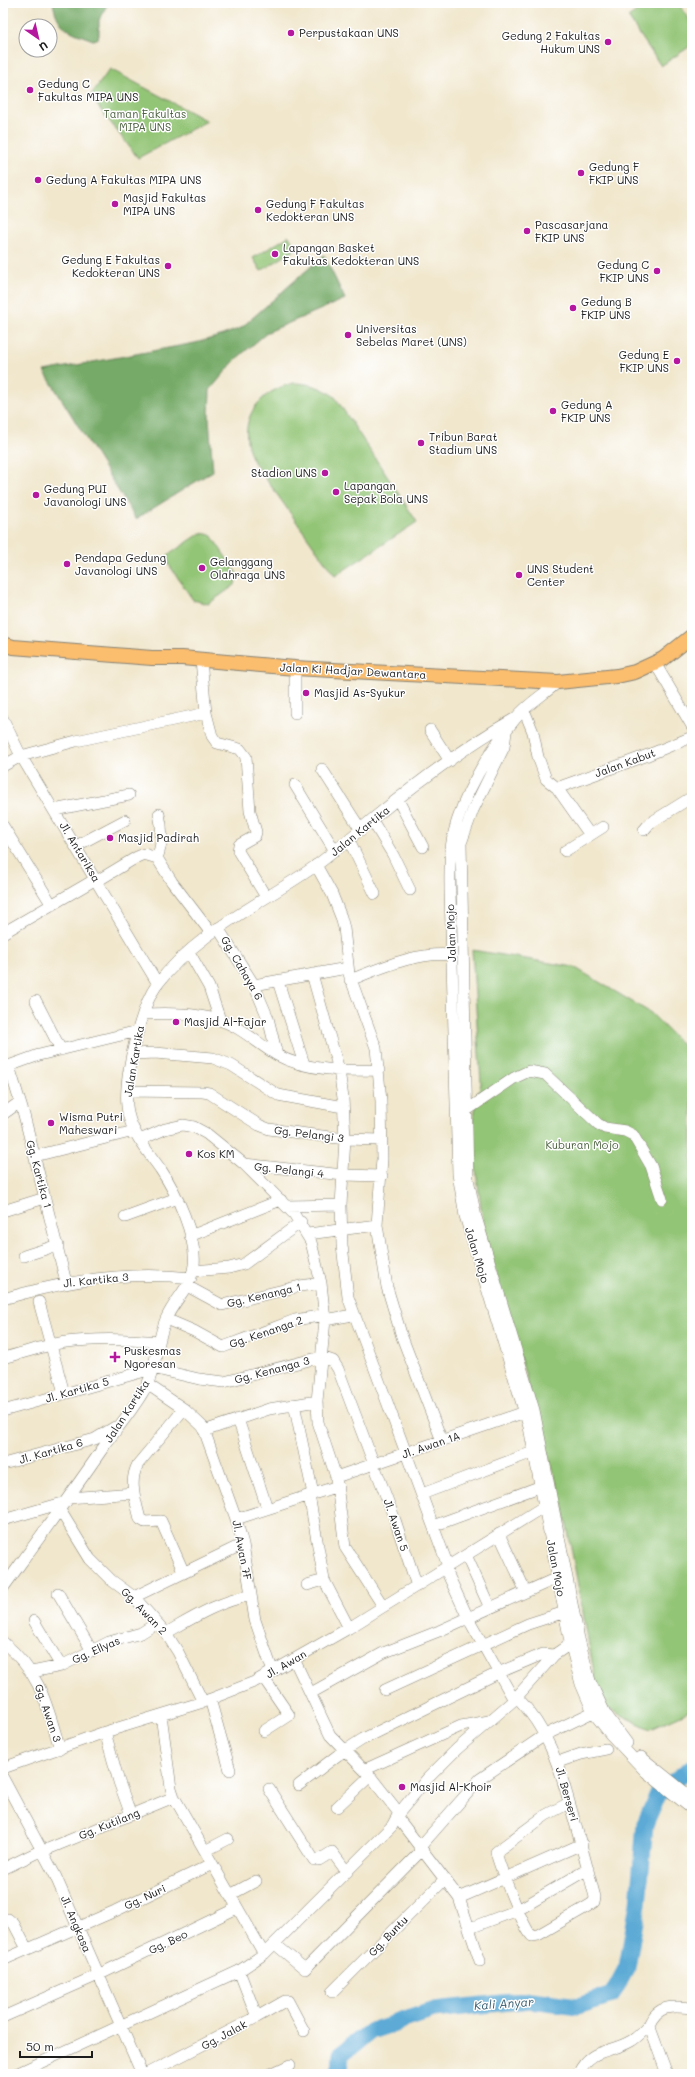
<svg xmlns="http://www.w3.org/2000/svg" width="695" height="2077" viewBox="0 0 695 2077" font-family="Mali,sans-serif">
	<rect width="100%" height="100%" fill="#fff"/>
	<filter id="ink" filterUnits="userSpaceOnUse"><feTurbulence type="fractalNoise" baseFrequency=".025" numOctaves="2"/><feDisplacementMap in="SourceGraphic" scale="8" xChannelSelector="R" yChannelSelector="G"/><feConvolveMatrix kernelMatrix="1 2 1 2 8 2 1 2 1" color-interpolation-filters="sRGB"/></filter>
	<filter id="wash" filterUnits="userSpaceOnUse"><feTurbulence type="fractalNoise" baseFrequency=".012" numOctaves="4" result="noise"/><feDisplacementMap in="SourceGraphic" scale="16" xChannelSelector="R" yChannelSelector="G"/><feGaussianBlur stdDeviation="0.9" result="paint"/><feColorMatrix in="noise" values="0 0 0 0 0 0 0 0 0 0 0 0 0 0 0 0 0 1.4 0 .05"/><feComposite in="paint" operator="in"/></filter>
	<g filter="url(#wash)">
		<rect width="100%" height="100%" fill="#f1e7cd"/>
		<path fill="#93c576" stroke="#587049" d="M648 3H678L692 23V45L661 66 628 17Z
			M110 69 207 121 138 158 90 96Z
			M289 236 296 249 261 271 253 258Z
			M293 383C309 383 322 387 335 397L417 522 335 576 254 462C235 425 254 393 293 383Z
			M201 533 211 535 237 574 235 585 208 604 193 600 167 562 168 555Z
			M472 950 574 967 651 1013 692 1055V1710L650 1729 600 1705 563 1504 485 1237 472 1140V1124L481 1083Z"/>
		<path fill="#76aa67" stroke="#496342" d="M53 3H108L99 20V35L98 39 93 40C70 31 58 30 53 3Z
			M324 255 345 299 268 332 236 359 210 390 209 418 213 471 136 519 44 371 195 343 220 336 241 328Z"/>
		<g fill="none" stroke-linecap="round" stroke-linejoin="round">
			<path stroke="#5baad5" stroke-width="17" d="M340 2074 341 2054 371 2031 434 2010 531 2000 578 2006 612 1995 627 1967 638 1904 645 1824 658 1794 692 1767"/>
		</g>
	</g>
	<g filter="url(#ink)">
		<g fill="none" stroke-linecap="round" stroke-linejoin="round">
			<g stroke="#868274" stroke-width="12">
				<path id="minor" d="M201 660 206 713 212 736 217 743 240 749 246 757 250 811 256 832 255 836 239 845 238 851 266 897
					M655 663 692 726
					M558 682C545 694 527 704 516 718 490 749 462 796 453 836 449 854 450 873 450 891L458 1174 465 1216 529 1427 570 1642 581 1684 593 1712 611 1735 646 1772 692 1809
					M524 710 533 732 538 757 546 779 557 788 590 835
					M295 713V668
					M3 719 21 756 158 984
					M430 730 450 761
					M506 732 504 747 473 810 461 843 468 1179 476 1217 534 1410 579 1639 590 1681 605 1713 627 1743
					M3 766 21 756 76 741 206 713
					M322 769 361 830
					M295 785 335 851
					M557 788 648 755 692 737
					M398 800 423 847
					M54 810 129 795
					M372 820 393 855 410 890
					M3 826 52 905
					M644 830 650 823 692 797
					M349 840 375 894
					M76 846 125 820
					M565 851 603 827
					M157 858C163 843 163 830 159 814
					M316 865 332 894 341 917 344 928 349 974 376 1048 381 1101 382 1159 377 1225 387 1287 402 1337 442 1441
					M97 881 137 857 144 854 157 858 172 882 211 933
					M218 928 254 985 268 1018 277 1055
					M3 933 96 879
					M189 952 209 987 220 1020
					M312 974 339 1070 343 1098 345 1139 341 1205 342 1245 348 1297 448 1566
					M350 980C381 968 418 951 452 955
					M278 981 304 1064
					M254 985 347 968
					M36 1001 61 1050
					M143 1014C169 1013 194 1013 219 1020 240 1026 258 1044 277 1055 306 1071 346 1071 379 1070
					M133 1054 155 1053 213 1058 231 1065 278 1095 343 1107
					M9 1066 24 1115 66 1282
					M3 1068 39 1055 138 1031
					M127 1091 203 1092 209 1093 259 1125 269 1129 345 1139 381 1140
					M467 1110 514 1078 529 1071 545 1074 598 1124 605 1128 625 1131 633 1135 651 1166 662 1199
					M3 1114 20 1102
					M140 1140 165 1129 183 1125 194 1127 207 1134 244 1164 343 1175 382 1176
					M35 1156 134 1131
					M244 1164 294 1214 311 1242 321 1283 325 1320 317 1401 318 1422 336 1477 345 1547 383 1606
					M287 1206 341 1205
					M3 1211 45 1198
					M125 1217 177 1198
					M308 1234 377 1225
					M190 1236 281 1200
					M24 1256 58 1245
					M193 1271 229 1268 244 1264 301 1222
					M187 1286 222 1305 300 1286 321 1283
					M3 1299C64 1281 127 1270 191 1278
					M39 1302 64 1393
					M166 1319 194 1331 223 1347 295 1320 325 1315
					M325 1320 353 1315
					M3 1358C24 1353 45 1345 66 1342 97 1338 128 1339 159 1342
					M152 1368 199 1379 224 1382 321 1357 333 1361 338 1369 395 1520 417 1586
					M147 1384 184 1409 203 1427 236 1519 243 1544 255 1620 273 1672
					M294 1404 313 1494
					M184 1409 138 1464C128 1482 136 1501 140 1519L145 1522 161 1521 184 1573
					M3 1411 152 1369
					M238 1419 267 1508
					M204 1431 269 1409 317 1401
					M3 1464 95 1439 115 1427
					M336 1477 525 1412
					M422 1494 533 1452
					M309 1495 324 1580 349 1628
					M68 1498 134 1493
					M60 1510 90 1559 111 1580 134 1597 166 1633 178 1652 203 1702
					M236 1519 338 1486
					M3 1520 66 1502
					M433 1526 539 1487
					M499 1534 526 1592
					M466 1555 490 1608
					M445 1568 468 1618 514 1700
					M307 1585 324 1580
					M3 1588C37 1541 72 1493 105 1445 119 1426 136 1406 147 1385 157 1365 157 1340 166 1319 174 1300 192 1286 194 1265 197 1237 176 1192 161 1170 147 1150 129 1131 127 1106 124 1077 140 1009 156 986 198 930 264 903 318 864 338 849 356 833 375 817 418 782 466 746 514 719
					M58 1593 92 1651
					M134 1597 243 1544
					M34 1621 61 1666
					M166 1633C196 1616 216 1603 251 1595
					M3 1642C41 1674 46 1702 60 1749
					M294 1659 330 1735 370 1776 399 1813
					M32 1672 61 1666 109 1642 141 1633 157 1623
					M498 1673 543 1654 554 1655
					M263 1677 289 1715 264 1731
					M385 1690 528 1624 565 1612
					M311 1693 383 1653 439 1631 559 1577
					M517 1697C548 1730 558 1763 570 1805 579 1836 587 1867 595 1897L594 1902 588 1906 538 1935 532 1936C524 1930 499 1865 496 1852L546 1815 569 1803
					M210 1699 230 1770
					M161 1715 171 1788 174 1797 264 1954
					M105 1732 119 1782 131 1815
					M641 1757 692 1798
					M558 1762 581 1754 606 1749
					M3 1768 105 1732 203 1702 254 1682 349 1628 543 1507 549 1505
					M364 1770 461 1726 489 1721
					M3 1778 55 1875 142 2074
					M299 1785 338 1755 363 1739 498 1673
					M269 1789 314 1860H319L332 1852 347 1872
					M337 1807 370 1776
					M397 1817 459 1898 480 1961
					M419 1848 480 1779 545 1735 593 1712
					M43 1851 174 1797
					M205 1851 228 1839
					M3 1869 42 1850
					M230 1895 256 1881
					M459 1898 582 1844
					M3 1920 8 1919 14 1924 27 1949
					M470 1928 518 1910 588 1869
					M275 1944 305 1969 421 1851
					M3 1960 115 1911 212 1864
					M332 1992 445 1879
					M3 2017 98 1975 237 1908
					M257 2017 285 2001H288L304 2031
					M16 2074 239 1971 264 1954 392 1826 399 1813 427 1779 457 1749 514 1700 554 1655 576 1640
					M146 2074 257 2017 239 1971
					M271 2074 290 2065
					M578 2074C591 2047 609 2054 631 2041 638 2037 644 2030 649 2025
					M667 2074 649 2025C658 2004 673 2006 692 2008"/>
			</g>
			<g stroke="#868274" stroke-width="16">
				<path id="major" d="M3 644 13 647 152 658H182L295 668 558 682 617 676 635 672 663 659 692 636"/>
			</g>
			<use href="#minor" stroke="#fff" stroke-width="11"/>
			<use href="#major" stroke="#fbbd6e" stroke-width="14"/>
		</g>
	</g>
	<g fill="#b5179e" stroke="#fff" stroke-width="1.5">
		<circle cx="291" cy="33" r="4"/>
		<circle cx="608" cy="42" r="4"/>
		<circle cx="30" cy="90" r="4"/>
		<circle cx="581" cy="173" r="4"/>
		<circle cx="38" cy="180" r="4"/>
		<circle cx="115" cy="204" r="4"/>
		<circle cx="258" cy="210" r="4"/>
		<circle cx="527" cy="231" r="4"/>
		<circle cx="275" cy="254" r="4"/>
		<circle cx="168" cy="266" r="4"/>
		<circle cx="657" cy="271" r="4"/>
		<circle cx="573" cy="308" r="4"/>
		<circle cx="348" cy="335" r="4"/>
		<circle cx="677" cy="361" r="4"/>
		<circle cx="553" cy="411" r="4"/>
		<circle cx="421" cy="443" r="4"/>
		<circle cx="325" cy="473" r="4"/>
		<circle cx="336" cy="492" r="4"/>
		<circle cx="36" cy="495" r="4"/>
		<circle cx="67" cy="564" r="4"/>
		<circle cx="202" cy="568" r="4"/>
		<circle cx="519" cy="575" r="4"/>
		<circle cx="306" cy="693" r="4"/>
		<circle cx="110" cy="838" r="4"/>
		<circle cx="176" cy="1022" r="4"/>
		<circle cx="51" cy="1123" r="4"/>
		<circle cx="189" cy="1154" r="4"/>
		<path d="M113 1351h4v4h4v4h-4v4h-4v-4h-4v-4h4z"/>
		<circle cx="402" cy="1787" r="4"/>
	</g>
	<g text-anchor="middle" stroke-width="3" stroke-linejoin="round" paint-order="stroke">
		<g font-size="11" fill="#1c1c1c" stroke="#fff" text-anchor="start">
			<text x="299" y="37">Perpustakaan UNS</text>
			<text x="600" y="40" text-anchor="end">Gedung 2 Fakultas<tspan x="600" dy="13">Hukum UNS</tspan></text>
			<text x="38" y="88">Gedung C<tspan x="38" dy="13">Fakultas MIPA UNS</tspan></text>
			<text x="589" y="171">Gedung F<tspan x="589" dy="13">FKIP UNS</tspan></text>
			<text x="46" y="184">Gedung A Fakultas MIPA UNS</text>
			<text x="123" y="202">Masjid Fakultas<tspan x="123" dy="13">MIPA UNS</tspan></text>
			<text x="266" y="208">Gedung F Fakultas<tspan x="266" dy="13">Kedokteran UNS</tspan></text>
			<text x="535" y="229">Pascasarjana<tspan x="535" dy="13">FKIP UNS</tspan></text>
			<text x="283" y="252">Lapangan Basket<tspan x="283" dy="13">Fakultas Kedokteran UNS</tspan></text>
			<text x="160" y="264" text-anchor="end">Gedung E Fakultas<tspan x="160" dy="13">Kedokteran UNS</tspan></text>
			<text x="649" y="269" text-anchor="end">Gedung C<tspan x="649" dy="13">FKIP UNS</tspan></text>
			<text x="581" y="306">Gedung B<tspan x="581" dy="13">FKIP UNS</tspan></text>
			<text x="356" y="333">Universitas<tspan x="356" dy="13">Sebelas Maret (UNS)</tspan></text>
			<text x="669" y="359" text-anchor="end">Gedung E<tspan x="669" dy="13">FKIP UNS</tspan></text>
			<text x="561" y="409">Gedung A<tspan x="561" dy="13">FKIP UNS</tspan></text>
			<text x="429" y="441">Tribun Barat<tspan x="429" dy="13">Stadium UNS</tspan></text>
			<text x="317" y="477" text-anchor="end">Stadion UNS</text>
			<text x="344" y="490">Lapangan<tspan x="344" dy="13">Sepak Bola UNS</tspan></text>
			<text x="44" y="493">Gedung PUI<tspan x="44" dy="13">Javanologi UNS</tspan></text>
			<text x="75" y="562">Pendapa Gedung<tspan x="75" dy="13">Javanologi UNS</tspan></text>
			<text x="210" y="566">Gelanggang<tspan x="210" dy="13">Olahraga UNS</tspan></text>
			<text x="527" y="573">UNS Student<tspan x="527" dy="13">Center</tspan></text>
			<text x="314" y="697">Masjid As-Syukur</text>
			<text x="118" y="842">Masjid Padirah</text>
			<text x="184" y="1026">Masjid Al-Fajar</text>
			<text x="59" y="1121">Wisma Putri<tspan x="59" dy="13">Maheswari</tspan></text>
			<text x="197" y="1158">Kos KM</text>
			<text x="124" y="1355">Puskesmas<tspan x="124" dy="13">Ngoresan</tspan></text>
			<text x="410" y="1791">Masjid Al-Khoir</text>
		</g>
		<g font-size="11" fill="#4c6040" stroke="#fff">
			<text x="145" y="118">Taman Fakultas<tspan x="145" dy="13">MIPA UNS</tspan></text>
			<text x="582" y="1149">Kuburan Mojo</text>
		</g>
		<g font-size="11" fill="#1c1c1c" stroke="#fff">
			<text transform="translate(353 671) rotate(3)" y="4">Jalan Ki Hadjar Dewantara</text>
			<text transform="translate(625 763) rotate(-20)" y="4">Jalan Kabut</text>
			<text transform="translate(360 831) rotate(-39)" y="4">Jalan Kartika</text>
			<text transform="translate(80 852) rotate(59)" y="4">Jl. Antariksa</text>
			<text transform="translate(451 933) rotate(-92)" y="4">Jalan Mojo</text>
			<text transform="translate(242 968) rotate(60)" y="4">Gg. Cahaya 6</text>
			<text transform="translate(134 1061) rotate(-80)" y="4">Jalan Kartika</text>
			<text transform="translate(309 1134) rotate(7)" y="4">Gg. Pelangi 3</text>
			<text transform="translate(289 1170) rotate(6)" y="4">Gg. Pelangi 4</text>
			<text transform="translate(39 1174) rotate(75)" y="4">Gg. Kartika 1</text>
			<text transform="translate(477 1255) rotate(73)" y="4">Jalan Mojo</text>
			<text transform="translate(96 1280) rotate(-6)" y="4">Jl. Kartika 3</text>
			<text transform="translate(264 1295) rotate(-13)" y="4">Gg. Kenanga 1</text>
			<text transform="translate(266 1332) rotate(-19)" y="4">Gg. Kenanga 2</text>
			<text transform="translate(272 1370) rotate(-15)" y="4">Gg. Kenanga 3</text>
			<text transform="translate(77 1390) rotate(-16)" y="4">Jl. Kartika 5</text>
			<text transform="translate(127 1411) rotate(-57)" y="4">Jalan Kartika</text>
			<text transform="translate(431 1445) rotate(-19)" y="4">Jl. Awan 1A</text>
			<text transform="translate(51 1451) rotate(-16)" y="4">Jl. Kartika 6</text>
			<text transform="translate(396 1525) rotate(71)" y="4">Jl. Awan 5</text>
			<text transform="translate(242 1550) rotate(79)" y="4">Jl. Awan 7F</text>
			<text transform="translate(556 1568) rotate(79)" y="4">Jalan Mojo</text>
			<text transform="translate(144 1611) rotate(46)" y="4">Gg. Awan 2</text>
			<text transform="translate(96 1650) rotate(-24)" y="4">Gg. Ellyas</text>
			<text transform="translate(286 1664) rotate(-30)" y="4">Jl. Awan</text>
			<text transform="translate(48 1713) rotate(71)" y="4">Gg. Awan 3</text>
			<text transform="translate(567 1794) rotate(74)" y="4">Jl. Berseri</text>
			<text transform="translate(109 1824) rotate(-22)" y="4">Gg. Kutilang</text>
			<text transform="translate(145 1897) rotate(-25)" y="4">Gg. Nuri</text>
			<text transform="translate(76 1924) rotate(67)" y="4">Jl. Angkasa</text>
			<text transform="translate(388 1936) rotate(-46)" y="4">Gg. Buntu</text>
			<text transform="translate(168 1942) rotate(-25)" y="4">Gg. Beo</text>
			<text transform="translate(224 2035) rotate(-28)" y="4">Gg. Jalak</text>
		</g>
		<g font-size="12" font-style="italic" fill="#385c6f" stroke="#fff">
			<text transform="translate(504 2004) rotate(-4)" y="4">Kali Anyar</text>
		</g>
	</g>
	<rect width="695" height="2077" fill="none" stroke="#fff" stroke-width="16"/>
	<g transform="translate(38 38) rotate(146)"><circle r="19" fill="#ffffff" stroke="#a4a4a4"/>
	<path d="M0-3L7 15L0 10L-7 15Z" fill="#b5179e"/>
	<text y="-6" font-size="11" font-weight="bold" text-anchor="middle" fill="#1c1c1c">U</text>
	</g>
	<path d="M20 2051v6h72v-6" fill="none" stroke="#1c1c1c" stroke-width="2"/>
	<text x="26" y="2051" font-size="12" fill="#1c1c1c" stroke="#ffffff" stroke-width="3" paint-order="stroke">50 m</text>
</svg>
